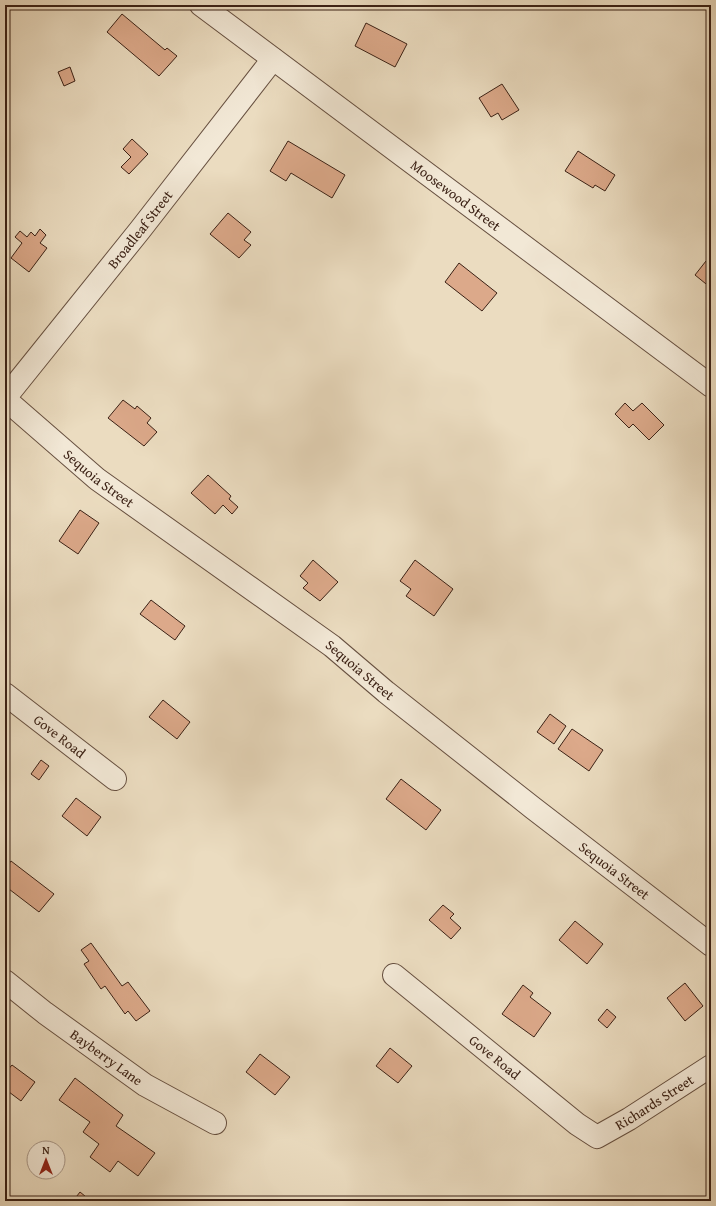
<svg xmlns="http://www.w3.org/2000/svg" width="716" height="1206" viewBox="0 0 716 1206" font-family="'Gentium Book Plus',serif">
	<rect width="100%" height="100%" fill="#ebdcc0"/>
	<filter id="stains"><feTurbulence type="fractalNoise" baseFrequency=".005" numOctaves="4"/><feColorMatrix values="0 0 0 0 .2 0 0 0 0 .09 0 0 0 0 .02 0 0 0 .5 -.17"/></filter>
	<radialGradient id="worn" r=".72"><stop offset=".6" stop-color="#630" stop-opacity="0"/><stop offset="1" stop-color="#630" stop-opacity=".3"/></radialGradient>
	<path fill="#dca98a" stroke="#3b2115" d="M122 14 165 50 167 48 177 56 159 76 107 32Z
		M366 23 407 44 395 67 355 46Z
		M70 67 75 81 64 86 58 72Z
		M502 84 519 110 502 120 498 113 491 117 479 98Z
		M132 139 148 154 129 174 121 167 131 157 123 149Z
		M288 141 345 175 332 198 291 173 286 181 270 171Z
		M578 151 615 175 605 191 595 185 593 188 565 171Z
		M228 213 251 232 244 240 251 245 239 258 210 234Z
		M40 229 46 235 40 243 47 248 29 272 11 258 22 243 15 237 20 231 27 237 31 232 35 236Z
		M706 261 711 266V288L695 275Z
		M459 263 497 293 482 311 445 282Z
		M123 400 135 409 137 406 151 418 147 423 157 432 144 446 108 418Z
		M625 403 633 411 642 403 664 425 649 440 633 424 629 428 615 414Z
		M208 475 231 496 229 499 238 507 232 514 223 505 215 514 191 493Z
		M80 510 99 523 78 554 59 541Z
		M313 560 338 582 320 601 303 588 308 583 300 576Z
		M415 560 453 589 434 616 406 596 411 589 400 581Z
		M151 600 185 626 175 640 140 614Z
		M163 700 190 722 177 739 149 717Z
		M550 714 566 726 554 744 537 732Z
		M572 729 603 750 589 771 558 749Z
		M41 760 49 766 39 780 31 774Z
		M401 779 441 810 426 830 386 799Z
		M76 798 101 817 87 836 62 816Z
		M11 861 54 894 39 912 5 886V869Z
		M443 905 454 914 450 918 461 928 451 939 429 920Z
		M575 921 603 944 587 964 559 940Z
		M91 943 122 986 128 982 150 1011 136 1021 128 1011 125 1014 105 986 101 989 84 964 89 961 81 950Z
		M685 983 703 1006 685 1021 667 998Z
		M523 985 533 993 530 997 551 1013 534 1037 502 1014Z
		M607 1009 616 1017 607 1028 598 1020Z
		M390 1048 412 1066 398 1083 376 1066Z
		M260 1054 290 1077 275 1095 246 1072Z
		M12 1065 35 1082 21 1101 5 1089V1073Z
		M75 1078 123 1115 116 1126 155 1153 138 1176 118 1161 110 1172 90 1157 99 1144 83 1132 90 1122 59 1100Z
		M80 1192 91 1201H73Z"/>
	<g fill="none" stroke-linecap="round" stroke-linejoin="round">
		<g stroke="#675040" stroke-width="24">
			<g id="minor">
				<path id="s1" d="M201 5 711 386"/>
				<path id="s2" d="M5 398 140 230 273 59"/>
				<path id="s3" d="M5 399 97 479 332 646 386 692 533 808 711 945"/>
				<path id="s4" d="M5 694 115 779"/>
				<path id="s5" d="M394 975 577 1124 597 1137 629 1119 711 1066"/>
				<path id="s6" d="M5 981 45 1013 145 1085 215 1123"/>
			</g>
		</g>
		<use href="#minor" stroke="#f2e8d6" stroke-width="22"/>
	</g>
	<g text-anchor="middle" stroke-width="4" stroke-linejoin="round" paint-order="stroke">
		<g font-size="14" fill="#3b2115" stroke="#f2e8d6">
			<text dy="5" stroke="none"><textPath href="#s1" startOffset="318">Moosewood Street</textPath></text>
			<text dy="5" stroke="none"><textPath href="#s2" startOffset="216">Broadleaf Street</textPath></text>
			<text dy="5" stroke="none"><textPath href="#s3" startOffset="123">Sequoia Street</textPath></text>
			<text dy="5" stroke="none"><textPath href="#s3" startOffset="447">Sequoia Street</textPath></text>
			<text dy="5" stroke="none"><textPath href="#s4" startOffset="69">Gove Road</textPath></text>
			<text dy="5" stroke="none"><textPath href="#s3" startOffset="771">Sequoia Street</textPath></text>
			<text dy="5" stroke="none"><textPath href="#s6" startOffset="127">Bayberry Lane</textPath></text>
			<text dy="5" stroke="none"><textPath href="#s5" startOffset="130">Gove Road</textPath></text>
			<text dy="5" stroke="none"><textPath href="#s5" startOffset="327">Richards Street</textPath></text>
		</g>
	</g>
	<rect width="716" height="1206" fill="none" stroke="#ebdcc0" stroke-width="20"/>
	<rect x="6" y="6" width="704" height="1194" fill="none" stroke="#3b2115" stroke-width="2"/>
	<rect x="10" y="10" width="696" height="1186" fill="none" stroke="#3b2115"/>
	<g transform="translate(46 1160)"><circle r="19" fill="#f2e8d6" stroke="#a99889"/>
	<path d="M0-3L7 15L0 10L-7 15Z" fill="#8f2418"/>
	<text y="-6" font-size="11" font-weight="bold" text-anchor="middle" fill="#3b2115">N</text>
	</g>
	<rect width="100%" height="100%" filter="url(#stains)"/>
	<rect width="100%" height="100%" fill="url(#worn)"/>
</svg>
